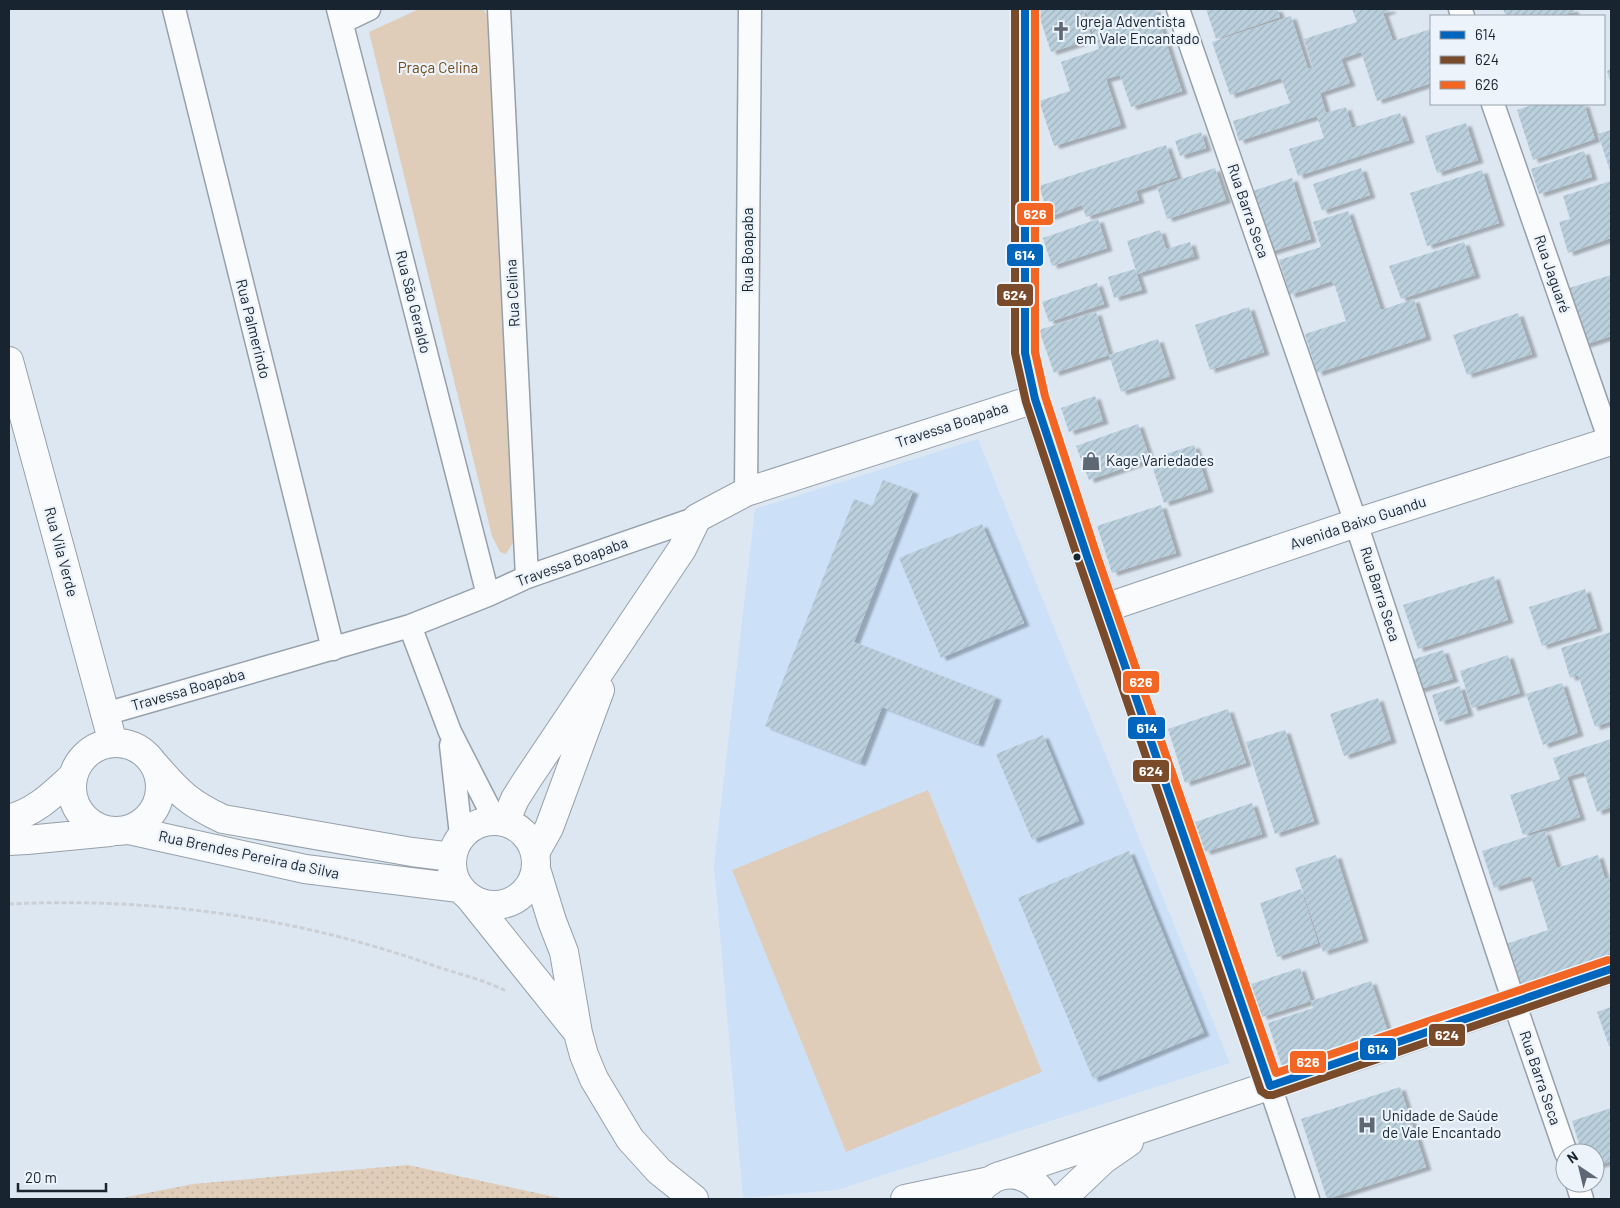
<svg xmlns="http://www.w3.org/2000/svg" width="1620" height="1208" viewBox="0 0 1620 1208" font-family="Barlow,sans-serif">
	<defs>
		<pattern id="grass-dots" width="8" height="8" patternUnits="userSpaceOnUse" patternTransform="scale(1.25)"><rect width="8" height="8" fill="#dfcdba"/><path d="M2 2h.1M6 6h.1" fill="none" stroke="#bfb0a0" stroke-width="1.8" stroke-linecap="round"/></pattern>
		<pattern id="building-hatch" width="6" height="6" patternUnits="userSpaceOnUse" patternTransform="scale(1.25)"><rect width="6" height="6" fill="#bbd0dd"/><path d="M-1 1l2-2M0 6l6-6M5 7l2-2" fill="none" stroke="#a0b2be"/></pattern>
		<filter id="shadow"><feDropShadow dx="5.5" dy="3" stdDeviation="1" flood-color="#0004"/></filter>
	</defs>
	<rect width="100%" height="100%" fill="#dde7f2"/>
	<path fill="#cce1f8" d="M978 439 1230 1063 837 1190 743 1198 714 865 755 509Z"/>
	<path fill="url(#grass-dots)" d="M408 1165 564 1199H117L193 1184Z"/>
	<path fill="#dfcdba" d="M419 9H483L487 15 491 28 516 538 506 554 500 552 492 536 369 32Z
		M928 790 1042 1072 846 1152 732 870Z"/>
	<path fill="url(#building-hatch)" filter="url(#shadow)" d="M1037 9H1083L1092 39 1051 52Z
		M1085 9H1155L1182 91 1131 107 1120 75 1106 79 1121 125 1054 146 1039 101 1070 91 1061 62 1099 49Z
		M1206 9H1277L1280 17 1216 39Z
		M1352 9H1390L1391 10 1383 13 1393 41 1431 29V83L1377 101 1361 52 1341 59 1350 83 1320 93 1326 113 1346 107 1352 128 1400 113 1409 140 1298 176 1289 149 1324 138 1317 116 1239 141 1233 121 1290 103 1281 78 1230 95 1212 42 1291 16 1308 69 1313 68 1304 39 1357 22Z
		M1503 9H1573L1574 12 1561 16H1506Z
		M1611 69V84L1607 71Z
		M1535 104H1584L1595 139 1533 160 1517 110Z
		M1466 123 1478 160 1437 173 1425 136Z
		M1611 130V174L1598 134Z
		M1201 132 1206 148 1180 156 1175 141Z
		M1166 145 1177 177 1136 191 1139 200 1086 217 1082 205 1049 217 1039 186Z
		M1584 151 1592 177 1539 194 1531 169Z
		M1215 168 1226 200 1167 219 1157 187Z
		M1361 168 1370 195 1322 211 1313 184Z
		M1482 170 1499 223 1427 246 1410 193Z
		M1292 178 1311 239 1267 253 1247 193Z
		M1611 181V238L1568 253 1559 222 1570 219 1563 196Z
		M1348 211 1381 310 1414 299 1426 337 1317 373 1305 334 1346 321 1334 283 1333 284 1332 281 1290 295 1279 260 1321 247 1313 222Z
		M1098 219 1107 248 1052 266 1043 238Z
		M1160 230 1166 249 1190 242 1194 256 1137 274 1127 241Z
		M1464 242 1475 275 1401 299 1389 266Z
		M1135 269 1142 290 1114 298 1108 277Z
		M1611 275V336L1584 345 1566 289Z
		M1097 283 1104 304 1049 322 1042 302Z
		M1249 307 1264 352 1210 370 1195 325Z
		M1096 312 1109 355 1158 339 1170 376 1121 392 1109 355 1054 373 1039 330Z
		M1518 313 1532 354 1467 375 1453 335Z
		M1095 396 1103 421 1069 432 1061 408Z
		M1138 424 1150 459 1089 480 1076 446Z
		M1194 445 1208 489 1164 503 1150 459Z
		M883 480 913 491 854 642 996 697 978 744 882 707 860 763 765 726 854 499 872 506Z
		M1161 505 1176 553 1112 573 1097 526Z
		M982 524 1024 623 941 658 899 558Z
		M1494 576 1508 620 1418 649 1403 605Z
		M1585 589 1597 628 1542 646 1529 607Z
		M1611 632V721L1595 727 1578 675 1570 678 1561 648Z
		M1443 650 1453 679 1417 690 1408 661Z
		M1508 655 1520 693 1472 708 1460 671Z
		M1562 683 1578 733 1543 745 1526 694Z
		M1460 686 1468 713 1440 722 1432 695Z
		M1378 698 1391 740 1344 756 1330 714Z
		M1228 709 1246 763 1185 783 1168 729Z
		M1285 730 1314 821 1275 834 1246 742Z
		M1043 735 1079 821 1032 840 996 754Z
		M1611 739V807L1597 812 1584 772 1567 777 1580 817 1523 835 1510 795 1560 779 1553 758Z
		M1252 803 1262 834 1205 852 1195 822Z
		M1545 831 1557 868 1598 855 1605 879 1611 877V954L1516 986 1503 945 1548 930 1531 876 1494 888 1482 851Z
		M1129 851 1204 1033 1093 1079 1018 898Z
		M1336 855 1363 939 1323 952 1295 868Z
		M1301 889 1318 943 1277 957 1260 903Z
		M1300 968 1311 1001 1371 981 1391 1041 1285 1076 1268 1023 1313 1008 1311 1001 1262 1017 1251 984Z
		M1611 1007V1045L1609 1046 1597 1012Z
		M1400 1087 1426 1167 1327 1199 1301 1119Z
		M1611 1108V1161L1595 1166V1153H1582L1572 1121Z"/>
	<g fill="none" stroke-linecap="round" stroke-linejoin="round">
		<g stroke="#96a0aa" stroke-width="25">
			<path id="minor" d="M174 9 333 649
				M338 9 488 595
				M499 9 527 577
				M1178 9 1356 523 1514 1002 1566 1153
				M1460 9 1463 16
				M342 22 369 9
				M1493 104 1611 444
				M746 492 750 9
				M410 626 450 732 495 820
				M105 714 410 626 488 595 527 577 697 518
				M451 745 461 835
				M1270 1086 1308 1199
				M1577 1183 1582 1199"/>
		</g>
		<g stroke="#96a0aa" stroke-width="30">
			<path id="tertiary" d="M1025 9V353L1035 399 1087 556 1270 1086
				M9 361 113 743
				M1105 608 1356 523 1611 441
				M505 822 515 799 527 780 682 549 697 518 746 492 1035 399
				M535 853 549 828 600 690"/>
		</g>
		<g stroke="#96a0aa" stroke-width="30">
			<path id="secondary" d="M72 787a44 44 0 1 1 88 0a44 44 0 1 1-88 0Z
				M155 765C178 792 190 804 223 819L412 852 452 857
				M9 819C37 811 52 795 73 776
				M452 863a42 42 0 1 1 84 0a42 42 0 1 1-84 0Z
				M129 830 305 869 459 888
				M9 841 27 840 110 832
				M536 869 552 921 564 952 578 1033 584 1055 594 1079 630 1139 659 1171 694 1199
				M470 898 575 1029
				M1003 1175 1367 1053 1611 969
				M905 1199 990 1181
				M975 1199C990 1166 1031 1167 1046 1199
				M1062 1199 1103 1160 1129 1142"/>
		</g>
		<path stroke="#cccfd3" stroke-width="3" stroke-dasharray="5 2.5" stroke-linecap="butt" d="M9 904C154 897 297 917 435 966 458 974 485 980 506 991"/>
		<use href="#minor" stroke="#fafbfd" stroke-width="22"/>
		<use href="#tertiary" stroke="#fafbfd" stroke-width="28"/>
		<use href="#secondary" stroke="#fafbfd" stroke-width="28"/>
		<g stroke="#ecf3fa" stroke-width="11">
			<path id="bus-1" d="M1025 9V353L1035 399 1087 556 1270 1086 1611 969"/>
		</g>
		<g stroke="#ecf3fa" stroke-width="11">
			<path id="bus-2" d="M1015 9V353L1026 402 1078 559 1261 1091 1267 1095H1273L1611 979"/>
		</g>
		<g stroke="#ecf3fa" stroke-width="11">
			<path id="bus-3" d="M1035 9V352L1045 396 1096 553 1276 1073 1608 960"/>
		</g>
		<use href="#bus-1" stroke="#0065bd" stroke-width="8"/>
		<use href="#bus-2" stroke="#7a4b2a" stroke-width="8"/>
		<use href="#bus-3" stroke="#f26522" stroke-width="8"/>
	</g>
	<defs>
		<g id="church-bare" transform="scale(1.5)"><path d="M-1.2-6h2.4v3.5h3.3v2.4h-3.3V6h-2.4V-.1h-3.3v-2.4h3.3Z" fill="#5d6874" stroke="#ecf3fa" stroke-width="2.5" paint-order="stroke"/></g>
		<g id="shop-bare" transform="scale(1.5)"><path d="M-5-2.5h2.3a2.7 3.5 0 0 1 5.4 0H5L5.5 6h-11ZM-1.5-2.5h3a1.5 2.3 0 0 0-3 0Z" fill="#5d6874" stroke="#ecf3fa" stroke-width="2.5" paint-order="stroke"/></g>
		<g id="hospital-bare" transform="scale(1.5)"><path d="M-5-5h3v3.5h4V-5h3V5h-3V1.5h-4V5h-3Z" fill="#5d6874" stroke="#ecf3fa" stroke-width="2.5" paint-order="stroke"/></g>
	</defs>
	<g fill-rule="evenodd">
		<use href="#church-bare" x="1061" y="31"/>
		<use href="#shop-bare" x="1091" y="461"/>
		<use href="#hospital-bare" x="1367" y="1125"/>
	</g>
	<circle fill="#182430" stroke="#ecf3fa" stroke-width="2" cx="1077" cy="557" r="4.5"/>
	<g text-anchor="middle" stroke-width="4.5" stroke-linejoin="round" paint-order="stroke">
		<g font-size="15" fill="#182430" stroke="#ecf3fa" text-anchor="start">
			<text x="1076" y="27">Igreja Adventista<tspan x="1076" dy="17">em Vale Encantado</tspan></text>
			<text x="1106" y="466">Kage Variedades</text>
			<text x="1382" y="1121">Unidade de Saúde<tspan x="1382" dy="17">de Vale Encantado</tspan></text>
		</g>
		<g font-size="15" fill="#704b1b" stroke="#ecf3fa">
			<text x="438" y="73">Praça Celina</text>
		</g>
		<g font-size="15" fill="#182430" stroke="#ecf3fa">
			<text transform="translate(1248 211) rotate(71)" y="5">Rua Barra Seca</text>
			<text transform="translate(748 250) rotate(-90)" y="5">Rua Boapaba</text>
			<text transform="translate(1552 274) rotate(71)" y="5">Rua Jaguaré</text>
			<text transform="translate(513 293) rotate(-93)" y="5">Rua Celina</text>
			<text transform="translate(413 302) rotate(76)" y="5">Rua São Geraldo</text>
			<text transform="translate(253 329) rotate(76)" y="5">Rua Palmerindo</text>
			<text transform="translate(952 425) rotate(-18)" y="5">Travessa Boapaba</text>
			<text transform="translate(1358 523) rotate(-18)" y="5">Avenida Baixo Guandu</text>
			<text transform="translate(61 552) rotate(75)" y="5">Rua Vila Verde</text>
			<text transform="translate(572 562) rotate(-20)" y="5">Travessa Boapaba</text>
			<text transform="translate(1380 594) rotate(72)" y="5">Rua Barra Seca</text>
			<text transform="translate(188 690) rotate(-16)" y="5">Travessa Boapaba</text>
			<text transform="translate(249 855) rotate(12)" y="5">Rua Brendes Pereira da Silva</text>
			<text transform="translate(1540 1078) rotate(71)" y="5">Rua Barra Seca</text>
		</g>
	</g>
	<g stroke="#ecf3fa" stroke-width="2">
		<rect x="1016" y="202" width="38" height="24" rx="5" fill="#f26522"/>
		<rect x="1006" y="243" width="38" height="24" rx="5" fill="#0065bd"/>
		<rect x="996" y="283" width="38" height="24" rx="5" fill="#7a4b2a"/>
		<rect x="1122" y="670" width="38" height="24" rx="5" fill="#f26522"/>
		<rect x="1127" y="716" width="39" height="24" rx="5" fill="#0065bd"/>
		<rect x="1132" y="759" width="38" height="24" rx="5" fill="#7a4b2a"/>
		<rect x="1428" y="1023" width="38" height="24" rx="5" fill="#7a4b2a"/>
		<rect x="1359" y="1037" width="38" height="24" rx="5" fill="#0065bd"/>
		<rect x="1289" y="1050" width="38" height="24" rx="5" fill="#f26522"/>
	</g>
	<g font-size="14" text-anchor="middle" font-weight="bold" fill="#fff">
		<text x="1035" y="219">626</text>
		<text x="1025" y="260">614</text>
		<text x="1015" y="300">624</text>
		<text x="1141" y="687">626</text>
		<text x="1147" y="733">614</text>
		<text x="1151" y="776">624</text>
		<text x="1447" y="1040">624</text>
		<text x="1378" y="1054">614</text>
		<text x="1308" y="1067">626</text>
	</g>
	<rect width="1620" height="1208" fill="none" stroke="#182430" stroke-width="20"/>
	<rect x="1430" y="15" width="175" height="90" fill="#ecf3fa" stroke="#97a0a9"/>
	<rect x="1440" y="31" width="25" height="8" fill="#0065bd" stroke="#97a0a9"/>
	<text x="1475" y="40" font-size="15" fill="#182430">614</text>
	<rect x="1440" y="56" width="25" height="8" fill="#7a4b2a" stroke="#97a0a9"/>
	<text x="1475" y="65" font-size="15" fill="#182430">624</text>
	<rect x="1440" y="81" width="25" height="8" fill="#f26522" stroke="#97a0a9"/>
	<text x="1475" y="90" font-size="15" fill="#182430">626</text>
	<g transform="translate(1580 1168) rotate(325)"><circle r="24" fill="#ecf3fa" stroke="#97a0a9"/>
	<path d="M0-4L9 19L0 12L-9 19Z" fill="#5d6874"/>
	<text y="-8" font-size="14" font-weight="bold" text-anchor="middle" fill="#182430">N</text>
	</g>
	<path d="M18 1183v8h88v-8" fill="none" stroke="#182430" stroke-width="2.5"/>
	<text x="25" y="1183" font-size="15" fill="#182430" stroke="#ecf3fa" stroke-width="4" paint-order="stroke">20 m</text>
</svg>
